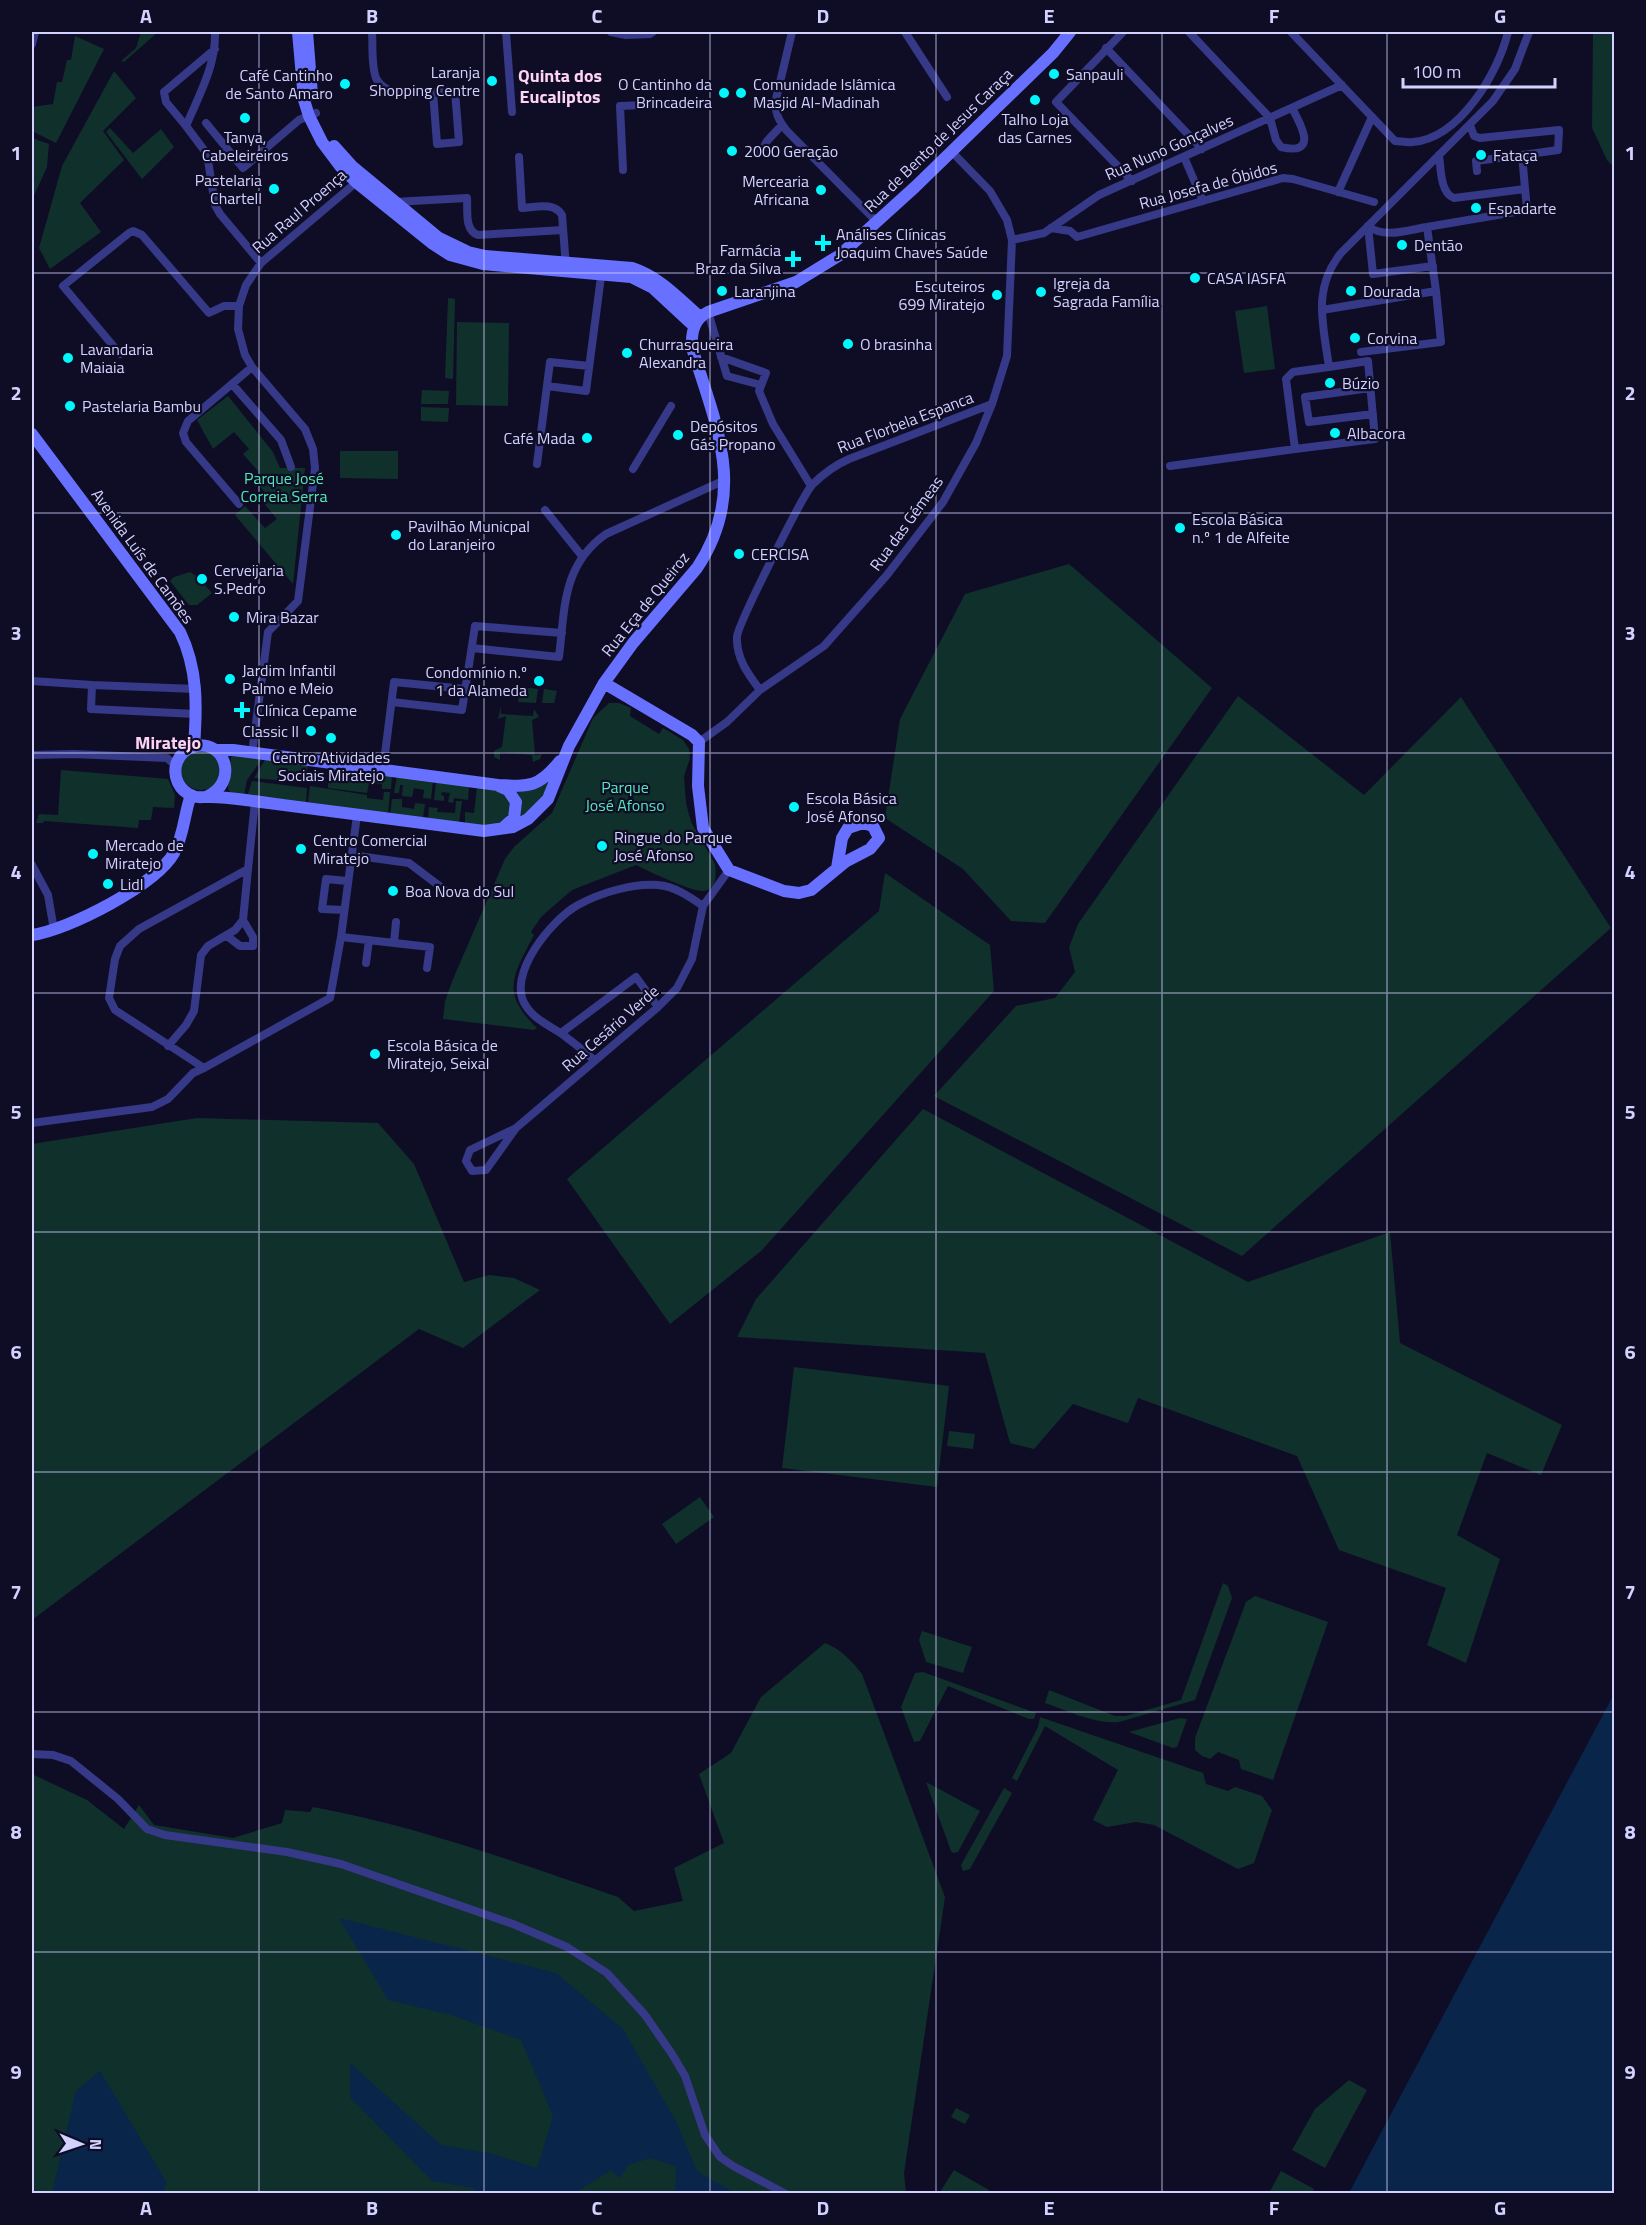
<svg xmlns="http://www.w3.org/2000/svg" width="1646" height="2225" viewBox="0 0 1646 2225" font-family="'Titillium Web',sans-serif">
	<rect width="100%" height="100%" fill="#0f0d25"/>
	<path fill="#10302c" d="M141 32H158L124 62 121 61 136 48Z
		M1593 32H1614V167L1607 160 1592 128Z
		M75 36 104 49 56 143 32 131V107L53 104 57 82H62L67 60H71Z
		M114 71 136 98 103 131 124 160 80 203 101 232 50 269 39 248 62 166Z
		M110 128 133 153 161 129 174 147 142 179 106 132Z
		M32 138 49 144 47 167 32 200Z
		M448 298 455 299 453 379 445 378Z
		M1267 306 1275 369 1244 373 1235 311Z
		M457 322 509 323 508 406 456 405Z
		M422 390 449 391 448 404H421Z
		M228 396 273 452 280 468H305L293 584 235 515 245 506 265 528 277 519 262 501 267 495 253 478 259 472 243 454 249 449 234 432 213 449 197 420Z
		M421 407 449 408 448 422 421 421Z
		M340 451H398V479L340 478Z
		M1069 564 1212 688 1045 923 1011 921 963 869 885 818 900 719 965 594Z
		M190 572 198 577 212 593 197 605H189L170 581 174 577Z
		M520 687 538 689 536 703 518 702Z
		M544 689 557 691 554 703H542Z
		M1238 696 1364 795 1461 697 1611 928 1242 1256 934 1096 1016 1006 1055 998 1075 972 1069 947 1078 924Z
		M609 703H619L631 708 630 716 659 734 663 728 683 740 689 749 690 758 684 776 686 803 691 822 715 864C720 905 692 889 671 881 659 876 648 871 636 865L572 890 541 917 531 932 534 935C513 975 500 993 537 1028L534 1030 443 1019 445 1001 453 979 505 859 514 847 552 813 593 718Z
		M501 707V714L533 716 534 709 539 717 532 720 535 755 542 754 540 759 533 762 532 755 500 752V760L494 757V751L502 747 506 716 498 719Z
		M181 770a20 20 0 1 1 40 0a20 20 0 1 1-40 0Z
		M234 755 262 759 247 780 244 795 230 792 228 789 231 757Z
		M265 760 308 765 305 783 254 778Z
		M328 767 392 775 391 789H382V784L369 783 367 793 328 788Z
		M61 770 168 779 175 795 174 808 153 807 151 820H139L138 828 44 821 43 823H36L39 814 58 815Z
		M397 776 433 781 431 799 423 798 424 790 414 788 412 797 402 796 403 785H400L399 793H394Z
		M550 777C549 796 533 810 517 819 523 809 523 800 516 790Z
		M252 781 307 788 306 803 247 797Z
		M436 781 469 786 468 800 454 798 453 803 448 802 450 793 442 792 441 795 444 796V801L434 800Z
		M310 786 367 795V798L383 800 384 792H390L388 814 308 802Z
		M477 787C500 791 504 788 513 811L495 827 465 824V812L474 813Z
		M392 799H402V807L414 809 415 803 425 804 423 818 390 815Z
		M456 801H462L459 823 428 820 429 807 438 808 437 812 455 813Z
		M885 873 990 945 994 991 761 1251 670 1324 567 1179 879 911Z
		M923 1109 1248 1282 1390 1232 1400 1343 1562 1425 1541 1475 1487 1453 1457 1535 1500 1559 1466 1663 1427 1645 1446 1588 1339 1550 1297 1456 1138 1398 1128 1423 1073 1404 1034 1449 1010 1443 985 1353 737 1337 756 1299Z
		M197 1118 378 1123 414 1164 464 1282 489 1275 514 1278 540 1290 463 1348 419 1329 32 1620V1144Z
		M794 1367 949 1386 937 1487 782 1468Z
		M949 1431 975 1434 973 1449 947 1446Z
		M700 1497 714 1517 676 1544 662 1524Z
		M1223 1583 1228 1586 1232 1598 1195 1700 1119 1722C1093 1724 1069 1711 1045 1703L1049 1690 1115 1716H1126L1181 1700Z
		M1255 1596 1328 1622 1273 1780 1241 1769 1239 1760 1218 1752 1210 1759 1202 1756 1195 1750V1738L1246 1602Z
		M922 1631 972 1647 963 1673 926 1662 919 1640Z
		M825 1643C842 1650 851 1660 862 1674L945 1897 904 2173 906 2193H32V1774L87 1800 124 1829 139 1805 154 1825 233 1838 282 1823 285 1810 310 1812 313 1807C418 1826 518 1863 618 1897L634 1911 683 1901 674 1868 724 1843 699 1774 731 1753 761 1697Z
		M923 1672 1036 1713 1034 1719H1029L948 1686 920 1741 914 1742 901 1707 915 1673Z
		M1040 1717 1203 1773 1206 1784 1228 1791 1235 1787 1262 1796 1272 1810 1254 1863 1238 1869 1154 1825 1136 1822 1107 1827 1093 1820 1118 1770 1045 1726 1017 1781 1012 1778 1038 1727Z
		M1180 1718 1187 1719 1177 1747 1173 1748 1129 1732Z
		M926 1782 980 1811 958 1852 953 1853 951 1851Z
		M1004 1788 1012 1793 970 1869 963 1871 961 1865Z
		M1349 2080 1367 2090 1325 2168 1292 2150 1315 2109Z
		M956 2108 970 2115 965 2124 951 2117Z
		M954 2170 989 2190 987 2193H942L940 2192Z
		M1281 2171 1314 2189 1311 2193H1269Z"/>
	<path fill="#092549" d="M1614 1694V2193H1349Z
		M339 1918 556 1973 623 2029 677 2123 697 2171 735 2193H675L676 2166 650 2158 628 2165 619 2178 611 2170 575 2193H474V2188L432 2181 350 2097V2063L441 2145 493 2154 537 2168 553 2116 521 2040 451 2015 388 2000Z
		M100 2071 167 2183 163 2193H52L76 2091Z"/>
	<g fill="none" stroke-linecap="round" stroke-linejoin="round">
		<path stroke="#353987" stroke-width="8" d="M215 32C216 66 199 95 186 126L207 154 215 205 220 214 261 263
			M372 32C373 45 371 65 376 78 387 102 433 92 455 91L459 142 437 144 433 92
			M506 32 512 112
			M611 32 626 35 650 34 653 32
			M792 32 776 99C774 112 779 121 787 131L877 222
			M905 32 947 97
			M1123 32 1056 102 1132 181
			M1189 32 1270 118 1276 140 1281 147C1319 156 1301 125 1292 108
			M1291 32 1395 141C1400 141 1407 143 1413 142 1460 138 1498 73 1508 32
			M32 44 35 32
			M1106 48 1202 149
			M206 123 243 168 299 120 316 113
			M1470 125 1474 136 1480 138 1559 130 1558 150 1522 155
			M186 126 166 102 164 92 215 49
			M761 152 767 141 782 125
			M1439 155C1441 168 1440 193 1454 198L1525 189
			M519 157 522 208C537 207 554 202 562 215L566 267
			M1184 157 1203 201
			M623 170 620 106 671 104
			M1338 192 1372 117
			M394 202 467 198C468 211 464 230 478 235L563 230
			M1368 226 1373 274 1433 266
			M1427 227 1527 210 1522 155 1476 161 1477 171
			M1051 228 1070 231 1077 237 1283 178 1293 179 1374 202
			M1012 240 1044 233 1099 195 1342 85
			M1322 310 1436 291 1427 227C1408 230 1384 239 1368 226
			M708 312 727 376 761 385
			M1361 352 1441 342 1436 291
			M120 354 63 286 129 233 133 231 142 235 209 313 224 306H239
			M721 357 766 373 759 391 773 424 811 486
			M232 384 281 440 291 467
			M547 386 586 391 602 269
			M1370 388 1305 397 1309 422 1373 414
			M1295 449 1375 439 1368 361 1329 367
			M537 464 550 362 589 366
			M1170 466 1295 449 1286 379 1293 372 1329 367C1323 324 1312 289 1341 253L1493 101 1515 69 1529 32
			M633 469 671 406
			M239 504 186 442 183 433 188 421 252 367
			M545 510 582 556
			M472 648 559 657C565 608 562 565 606 534L725 480
			M32 681 92 685
			M196 689 92 685 91 709 196 714
			M760 690C748 674 736 658 737 637 737 626 803 495 812 485 823 474 835 465 849 459L992 404
			M392 702 462 710 475 626 562 633
			M699 742 727 722 760 690 824 646 887 575 943 502 976 443 992 404 1007 356 1012 240 1007 220 990 191 951 151
			M252 753 268 632 298 601 315 468 313 449 305 429 252 367 245 355 238 329 239 306 246 285 261 263 359 180
			M32 755 74 754 167 758 176 766
			M383 770 394 682 465 689
			M255 802 248 869 139 929 120 946 115 959 109 998 115 1010 204 1068 330 998 341 937 357 815
			M351 855 409 863 446 891
			M32 865 48 895 54 930
			M344 910 322 909 326 879 347 881
			M227 936 240 946H253V937L243 920
			M341 937 430 947 427 968
			M394 943 396 922
			M366 963 369 940
			M561 1033 636 977 658 1007
			M168 1046 186 1025 194 1011 201 955 208 946 235 930 243 920 248 869
			M594 1060C584 1051 573 1042 562 1034 550 1026 534 1019 526 1006 505 976 552 919 578 905 600 893 632 883 658 885 674 886 690 897 703 906
			M32 1123 152 1107 168 1099 193 1073 204 1068
			M516 1128 470 1150 466 1161 472 1171 486 1170 516 1128 658 1007 677 988 692 959 703 906 729 870
			M32 1754 53 1755 71 1761 118 1799 147 1829 165 1835 287 1852 341 1864 513 1924 567 1947 607 1973 645 2015 672 2054 685 2076 705 2135 720 2157 733 2166 786 2194"/>
		<path stroke="#6871ff" stroke-width="12" d="M298 32 304 100 309 116 322 142 340 166 356 182 433 244 450 255 483 264 631 277 653 288 694 326
			M307 32 312 95
			M334 146 352 166 439 238 468 252 485 256 632 268C660 277 679 299 700 317
			M32 434 180 632C198 669 197 706 194 747
			M604 683 692 735 699 742 698 786 703 828 729 870 784 891 799 893 811 890 845 862 870 849 879 838 873 826 863 823 848 828 842 838 837 868
			M215 750H233L498 785C530 787 539 787 560 761
			M499 786 508 790 516 802 514 818 504 827
			M206 797C240 783 225 737 193 747 186 749 180 755 177 762 172 776 179 791 193 796 197 798 201 797 206 797 224 796 243 800 261 802 335 812 409 821 484 831L513 827 528 819 548 799 569 746 604 683 633 643 697 568C748 492 716 425 692 348 691 332 694 319 708 312L796 282 840 255 915 187 1053 53 1070 32
			M32 935C68 930 156 885 174 853 184 835 184 814 191 795"/>
	</g>
	<path fill="none" stroke="#d3d1ff" stroke-width="1.5" stroke-opacity="0.55" d="M259 32V2194M484 32V2194M710 32V2194M936 32V2194M1162 32V2194M1387 32V2194M32 273H1614M32 513H1614M32 753H1614M32 993H1614M32 1232H1614M32 1472H1614M32 1712H1614M32 1952H1614"/>
	<g fill="#00f8fc" stroke="#0f0d25" stroke-width="2">
		<circle cx="1054" cy="74" r="6"/>
		<circle cx="492" cy="81" r="6"/>
		<circle cx="345" cy="84" r="6"/>
		<circle cx="724" cy="93" r="6"/>
		<circle cx="741" cy="93" r="6"/>
		<circle cx="1035" cy="100" r="6"/>
		<circle cx="245" cy="118" r="6"/>
		<circle cx="732" cy="151" r="6"/>
		<circle cx="1481" cy="155" r="6"/>
		<circle cx="274" cy="189" r="6"/>
		<circle cx="821" cy="190" r="6"/>
		<circle cx="1476" cy="208" r="6"/>
		<path d="M820 234h6v6h6v6h-6v6h-6v-6h-6v-6h6z"/>
		<circle cx="1402" cy="245" r="6"/>
		<path d="M790 250h6v6h6v6h-6v6h-6v-6h-6v-6h6z"/>
		<circle cx="1195" cy="278" r="6"/>
		<circle cx="722" cy="291" r="6"/>
		<circle cx="1351" cy="291" r="6"/>
		<circle cx="1041" cy="292" r="6"/>
		<circle cx="997" cy="295" r="6"/>
		<circle cx="1355" cy="338" r="6"/>
		<circle cx="848" cy="344" r="6"/>
		<circle cx="627" cy="353" r="6"/>
		<circle cx="68" cy="358" r="6"/>
		<circle cx="1330" cy="383" r="6"/>
		<circle cx="70" cy="406" r="6"/>
		<circle cx="1335" cy="433" r="6"/>
		<circle cx="678" cy="435" r="6"/>
		<circle cx="587" cy="438" r="6"/>
		<circle cx="1180" cy="528" r="6"/>
		<circle cx="396" cy="535" r="6"/>
		<circle cx="739" cy="554" r="6"/>
		<circle cx="202" cy="579" r="6"/>
		<circle cx="234" cy="617" r="6"/>
		<circle cx="230" cy="679" r="6"/>
		<circle cx="539" cy="681" r="6"/>
		<path d="M239 701h6v6h6v6h-6v6h-6v-6h-6v-6h6z"/>
		<circle cx="311" cy="731" r="6"/>
		<circle cx="331" cy="738" r="6"/>
		<circle cx="794" cy="807" r="6"/>
		<circle cx="602" cy="846" r="6"/>
		<circle cx="301" cy="849" r="6"/>
		<circle cx="93" cy="854" r="6"/>
		<circle cx="108" cy="884" r="6"/>
		<circle cx="393" cy="891" r="6"/>
		<circle cx="375" cy="1054" r="6"/>
	</g>
	<g text-anchor="middle" stroke-width="4.5" stroke-linejoin="round" paint-order="stroke">
		<g font-size="16" fill="#d3d1ff" stroke="#0f0d25" text-anchor="start">
			<text x="480" y="78" text-anchor="end">Laranja<tspan x="480" dy="18">Shopping Centre</tspan></text>
			<text x="1066" y="80">Sanpauli</text>
			<text x="333" y="81" text-anchor="end">Café Cantinho<tspan x="333" dy="18">de Santo Amaro</tspan></text>
			<text x="712" y="90" text-anchor="end">O Cantinho da<tspan x="712" dy="18">Brincadeira</tspan></text>
			<text x="753" y="90">Comunidade Islâmica<tspan x="753" dy="18">Masjid Al-Madinah</tspan></text>
			<text x="1035" y="125" text-anchor="middle">Talho Loja<tspan x="1035" dy="18">das Carnes</tspan></text>
			<text x="245" y="143" text-anchor="middle">Tanya,<tspan x="245" dy="18">Cabeleireiros</tspan></text>
			<text x="744" y="157">2000 Geração</text>
			<text x="1493" y="161">Fataça</text>
			<text x="262" y="186" text-anchor="end">Pastelaria<tspan x="262" dy="18">Chartell</tspan></text>
			<text x="809" y="187" text-anchor="end">Mercearia<tspan x="809" dy="18">Africana</tspan></text>
			<text x="1488" y="214">Espadarte</text>
			<text x="836" y="240">Análises Clínicas<tspan x="836" dy="18">Joaquim Chaves Saúde</tspan></text>
			<text x="1414" y="251">Dentão</text>
			<text x="781" y="256" text-anchor="end">Farmácia<tspan x="781" dy="18">Braz da Silva</tspan></text>
			<text x="1207" y="284">CASA IASFA</text>
			<text x="1053" y="289">Igreja da<tspan x="1053" dy="18">Sagrada Família</tspan></text>
			<text x="985" y="292" text-anchor="end">Escuteiros<tspan x="985" dy="18">699 Miratejo</tspan></text>
			<text x="734" y="297">Laranjina</text>
			<text x="1363" y="297">Dourada</text>
			<text x="1367" y="344">Corvina</text>
			<text x="639" y="350">Churrasqueira<tspan x="639" dy="18">Alexandra</tspan></text>
			<text x="860" y="350">O brasinha</text>
			<text x="80" y="355">Lavandaria<tspan x="80" dy="18">Maiaia</tspan></text>
			<text x="1342" y="389">Búzio</text>
			<text x="82" y="412">Pastelaria Bambu</text>
			<text x="690" y="432">Depósitos<tspan x="690" dy="18">Gás Propano</tspan></text>
			<text x="1347" y="439">Albacora</text>
			<text x="575" y="444" text-anchor="end">Café Mada</text>
			<text x="1192" y="525">Escola Básica<tspan x="1192" dy="18">n.º 1 de Alfeite</tspan></text>
			<text x="408" y="532">Pavilhão Municpal<tspan x="408" dy="18">do Laranjeiro</tspan></text>
			<text x="751" y="560">CERCISA</text>
			<text x="214" y="576">Cerveijaria<tspan x="214" dy="18">S.Pedro</tspan></text>
			<text x="246" y="623">Mira Bazar</text>
			<text x="242" y="676">Jardim Infantil<tspan x="242" dy="18">Palmo e Meio</tspan></text>
			<text x="527" y="678" text-anchor="end">Condomínio n.º<tspan x="527" dy="18">1 da Alameda</tspan></text>
			<text x="256" y="716">Clínica Cepame</text>
			<text x="299" y="737" text-anchor="end">Classic ll</text>
			<text x="331" y="763" text-anchor="middle">Centro Atividades<tspan x="331" dy="18">Sociais Miratejo</tspan></text>
			<text x="806" y="804">Escola Básica<tspan x="806" dy="18">José Afonso</tspan></text>
			<text x="614" y="843">Ringue do Parque<tspan x="614" dy="18">José Afonso</tspan></text>
			<text x="313" y="846">Centro Comercial<tspan x="313" dy="18">Miratejo</tspan></text>
			<text x="105" y="851">Mercado de<tspan x="105" dy="18">Miratejo</tspan></text>
			<text x="120" y="890">Lidl</text>
			<text x="405" y="897">Boa Nova do Sul</text>
			<text x="387" y="1051">Escola Básica de<tspan x="387" dy="18">Miratejo, Seixal</tspan></text>
		</g>
		<g font-size="16" fill="#d3d1ff" stroke="#0f0d25">
			<text transform="translate(938 140) rotate(-44)" y="6">Rua de Bento de Jesus Caraça</text>
			<text transform="translate(1169 147) rotate(-24)" y="6">Rua Nuno Gonçalves</text>
			<text transform="translate(1208 185) rotate(-15)" y="6">Rua Josefa de Óbidos</text>
			<text transform="translate(299 211) rotate(-41)" y="6">Rua Raul Proença</text>
			<text transform="translate(905 422) rotate(-21)" y="6">Rua Florbela Espanca</text>
			<text transform="translate(906 523) rotate(-54)" y="6">Rua das Gémeas</text>
			<text transform="translate(143 556) rotate(54)" y="6">Avenida Luís de Camões</text>
			<text transform="translate(645 604) rotate(-51)" y="6">Rua Eça de Queiroz</text>
			<text transform="translate(610 1028) rotate(-41)" y="6">Rua Cesário Verde</text>
		</g>
		<g font-size="16" fill="#55e7b6" stroke="#0f0d25">
			<text x="284" y="484">Parque José<tspan x="284" dy="18">Correia Serra</tspan></text>
			<text x="625" y="793">Parque<tspan x="625" dy="18">José Afonso</tspan></text>
		</g>
		<g font-size="18" font-weight="bold" fill="#ffd3f3" stroke="#0f0d25">
			<text x="560" y="82">Quinta dos<tspan x="560" dy="21">Eucaliptos</tspan></text>
			<text x="168" y="749">Miratejo</text>
		</g>
	</g>
	<rect width="1646" height="2225" fill="none" stroke="#0f0d25" stroke-width="66"/>
	<g transform="translate(81 2144) rotate(92)" stroke="#0f0d25" stroke-width="4.5" paint-order="stroke">
	<path d="M0-4.5L10 22L0 15L-10 22Z" fill="#d3d1ff"/>
	<text y="-9" font-size="16" font-weight="bold" text-anchor="middle" fill="#d3d1ff">N</text>
	</g>
	<path d="M1403 78v9h152v-9" fill="none" stroke="#d3d1ff" stroke-width="3"/>
	<text x="1412" y="78" font-size="18" fill="#d3d1ff" stroke="#0f0d25" stroke-width="4.5" paint-order="stroke">100 m</text>
	<rect x="33" y="33" width="1580" height="2159" fill="none" stroke="#d3d1ff" stroke-width="2"/>
	<g font-size="20" text-anchor="middle" font-weight="bold" fill="#d3d1ff">
		<text x="146" y="23">A</text>
		<text x="372" y="23">B</text>
		<text x="597" y="23">C</text>
		<text x="823" y="23">D</text>
		<text x="1049" y="23">E</text>
		<text x="1274" y="23">F</text>
		<text x="1500" y="23">G</text>
		<text x="16" y="160">1</text>
		<text x="1630" y="160">1</text>
		<text x="16" y="400">2</text>
		<text x="1630" y="400">2</text>
		<text x="16" y="640">3</text>
		<text x="1630" y="640">3</text>
		<text x="16" y="879">4</text>
		<text x="1630" y="879">4</text>
		<text x="16" y="1119">5</text>
		<text x="1630" y="1119">5</text>
		<text x="16" y="1359">6</text>
		<text x="1630" y="1359">6</text>
		<text x="16" y="1599">7</text>
		<text x="1630" y="1599">7</text>
		<text x="16" y="1839">8</text>
		<text x="1630" y="1839">8</text>
		<text x="16" y="2079">9</text>
		<text x="1630" y="2079">9</text>
		<text x="146" y="2215">A</text>
		<text x="372" y="2215">B</text>
		<text x="597" y="2215">C</text>
		<text x="823" y="2215">D</text>
		<text x="1049" y="2215">E</text>
		<text x="1274" y="2215">F</text>
		<text x="1500" y="2215">G</text>
	</g>
</svg>
